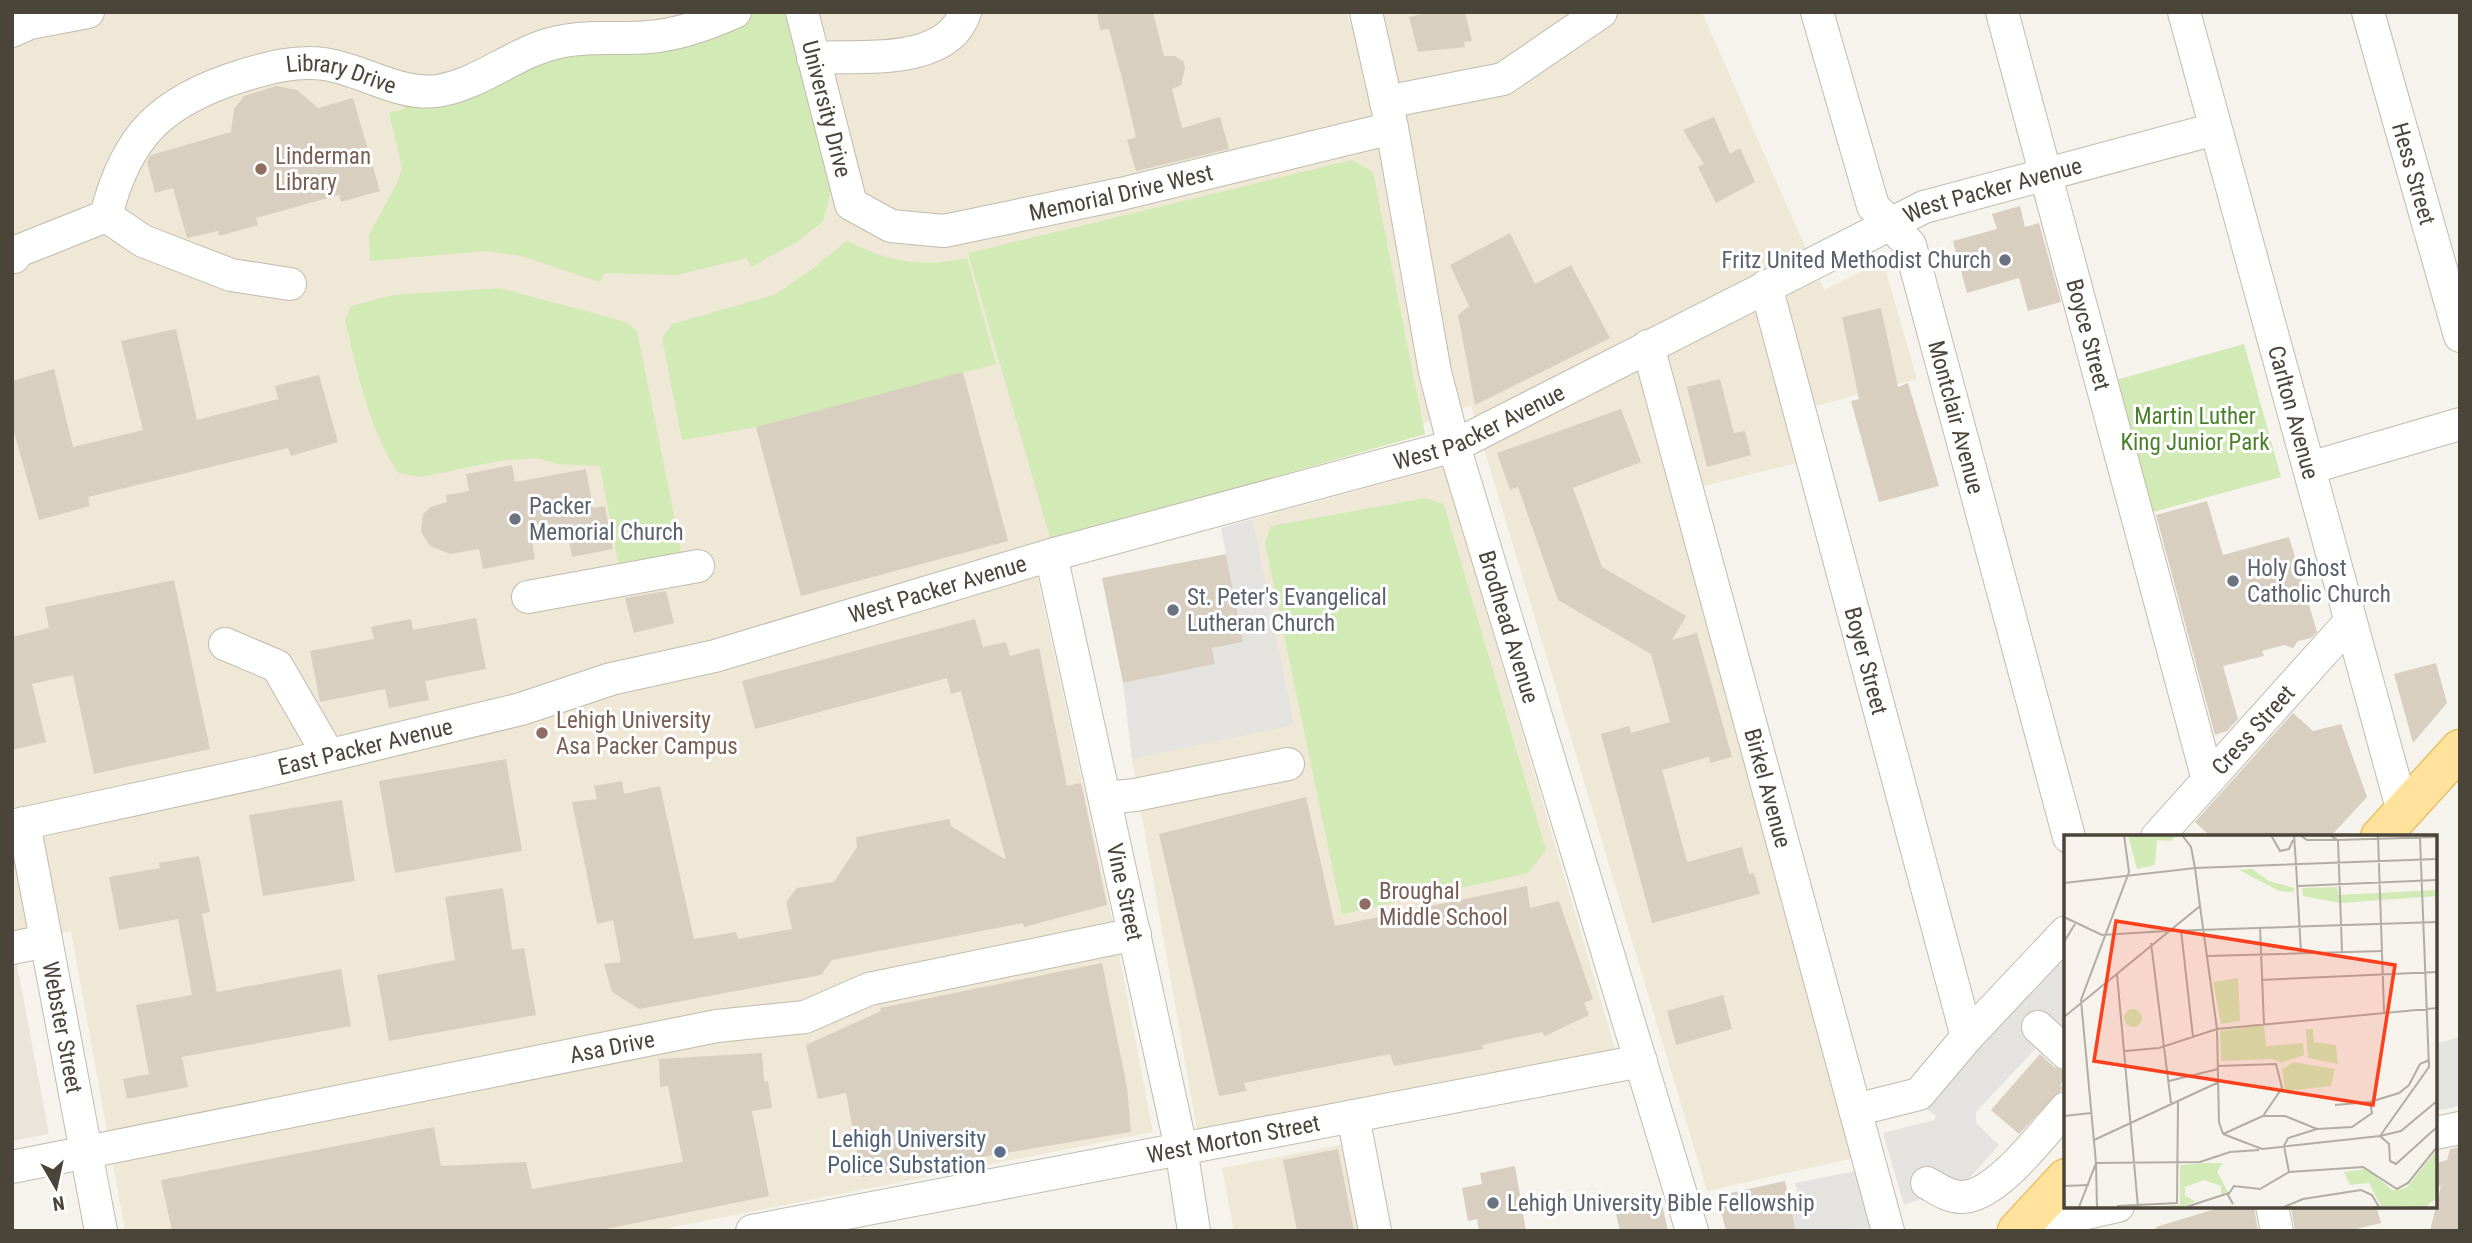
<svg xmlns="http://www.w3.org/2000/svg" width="2472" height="1243" viewBox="0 0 2472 1243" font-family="'Roboto Condensed',sans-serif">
	<rect width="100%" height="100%" fill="#f6f3ec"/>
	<path fill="#eae5da" d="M12 960H16L49 1134 12 1141Z"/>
	<path fill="#efe8d6" d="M12 12H1347L1349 22 1363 12H1702L1824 290 1883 261 1917 379 1793 412 1806 461 1675 493 1854 1158 1707 1191 1471 405 1422 424 1030 544 1113 923 1153 1132 654 1231H125L71 931 12 942Z
		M1444 467 1615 1049 1197 1130 1132 759 1293 724 1253 519Z
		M1350 1143 1367 1231H1234L1222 1168Z"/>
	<path fill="#d2eab5" d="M754 12H784L800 57 831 191 823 221 797 242 751 267 747 258 677 275 604 273 600 282 521 256 487 251 370 261 369 235 397 183 402 168 389 112 403 110 408 99 523 66 739 20Z
		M1352 160 1373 172 1425 434 1051 541 968 253Z
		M847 241C888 262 922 268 967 258L996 364 756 427 682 440 662 338 672 324 774 295 807 273Z
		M500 288 626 322 637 331 684 565 621 577 600 466 557 464 537 458 499 461 421 477 398 473C368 426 358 374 345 320L351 306 393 295Z
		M2244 344 2281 477 2146 514 2109 382Z
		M1426 498 1443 504 1446 512 1546 850 1528 873 1342 914 1265 543 1271 526Z"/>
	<path fill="#e5e3e0" d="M1253 519 1294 725 1132 759 1123 683 1215 664 1212 648 1243 642 1221 528Z
		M2060 956 2066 964V1039L2054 1029 1976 1112V1123L1999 1145 1964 1184 1904 1205 1883 1133 1934 1120 1936 1116 1922 1105Z
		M2460 1037V1106L2435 1111V1044Z
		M1855 1171 1870 1228 1796 1231 1789 1198 1799 1196 1795 1183Z"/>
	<path fill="#d8cfc1" d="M1097 12H1153L1164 56H1175L1183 61 1185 68 1181 85 1172 89 1182 128 1220 117 1229 149 1136 171 1127 140 1136 137 1124 86 1109 29 1100 30Z
		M1431 12H1465L1472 41 1464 42 1465 47 1418 52 1409 17Z
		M276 86 297 90 318 108 353 98 380 191 341 202 339 195 256 218 258 225 219 236 218 231 187 238 173 188 155 193 147 162 151 155 231 132 234 109 244 96Z
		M1714 117 1730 154 1740 148 1755 182 1716 203 1698 167 1704 164 1683 130Z
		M2020 206 2025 227 2039 223 2061 302 2028 311 2019 278 1967 293 1953 241 1997 229 1992 214Z
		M1510 233 1535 284 1571 265 1610 338 1475 405 1458 315 1469 306 1450 265Z
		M1881 308 1898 387 1908 383 1939 486 1879 502 1851 401 1859 399 1842 317Z
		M176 329 197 420 278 399 275 386 319 375 338 442 291 456 288 448 88 497 90 506 39 520 12 425V381L54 369 73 447 143 430 121 341Z
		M963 372 1008 541 801 596 756 427Z
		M1720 379 1734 433 1745 431 1751 455 1707 467 1687 387Z
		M1621 409 1641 462 1573 488 1602 567 1686 616 1672 640 1697 633 1732 757 1710 763 1709 757 1662 770 1687 862 1742 847 1749 874 1754 873 1760 894 1652 923 1601 734 1629 726 1631 733 1670 722 1651 654 1558 600 1518 487 1510 490 1497 453Z
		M512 465 515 482 586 469 593 508 605 506 613 549 572 557 568 535 532 541 535 559 483 569 479 549 450 554 430 546 421 532 423 514 431 507 447 502 446 495 469 491 466 474Z
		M2207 501 2223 555 2289 537 2317 632 2311 638 2298 641 2293 648 2284 645 2262 651 2264 656 2223 666 2238 719 2227 731 2215 735 2156 515Z
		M1226 554 1243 642 1212 648 1215 664 1123 683 1102 578Z
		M174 580 210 749 94 774 73 675 32 684 46 742 12 750V637L49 628 45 607Z
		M666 591 674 623 634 633 625 598Z
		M476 618 486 669 425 681 429 700 389 708 385 689 320 702 310 651 374 639 371 627 385 624 411 619 413 630Z
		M975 619 983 647 1006 642 1010 656 1039 648 1067 786 1081 783 1107 905 1024 927 1023 923 832 960 821 975 639 1009 612 992 604 964 621 962 613 920 597 924 572 802 597 799 594 786 622 781 624 794 660 786 694 939 736 932 738 939 792 929 786 902 797 888 834 882 857 847 856 837 949 819 951 826 1006 860 961 691 951 694 947 678 755 729 742 681Z
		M2436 663 2447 703 2413 743 2394 674Z
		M2293 713 2313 731 2341 724 2367 797 2330 837H2211L2195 822Z
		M506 759 522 851 395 873 379 781Z
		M1306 797 1335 926 1527 886 1530 908 1559 901 1593 999 1584 1003 1589 1015 1545 1036 1542 1032 1482 1045 1484 1049 1394 1066 1390 1054 1244 1083 1247 1091 1219 1096 1159 834Z
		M342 800 355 881 263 896 249 815Z
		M199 856 210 912 202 914 217 992 341 969 351 1026 182 1057 188 1087 127 1099 123 1079 149 1074 136 1005 192 995 178 919 119 930 109 877 160 868 159 863Z
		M503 888 512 950 524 948 536 1015 389 1041 377 975 455 960 445 897Z
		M1102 963 1127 1087 1131 1132 862 1177 846 1093 818 1099 806 1045 881 1011 880 1008Z
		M1723 995 1732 1029 1676 1045 1667 1011Z
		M762 1053 764 1082 768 1081 772 1108 752 1111 769 1196 596 1231H172L161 1180 434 1127 441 1166 526 1162 532 1189 683 1162 668 1086 660 1087 659 1059Z
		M2040 1054 2054 1067 2066 1071V1078L2060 1085 2063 1088 2019 1134 1991 1110Z
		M2460 1147V1231H2430L2441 1186 2435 1187V1163L2447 1160 2450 1149Z
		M1338 1149 1354 1231H1297L1283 1160Z
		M1515 1166 1526 1231H1479L1477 1219 1468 1221 1462 1188 1482 1184 1480 1173Z
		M1785 1181 1796 1231H1726L1717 1196Z
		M1662 1204 1668 1231H1620L1616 1214Z
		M2225 1206H2254L2258 1231H2156V1227Z
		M2291 1206H2376L2381 1223 2348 1231H2295Z"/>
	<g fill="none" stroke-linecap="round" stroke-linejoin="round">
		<g stroke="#c2bbae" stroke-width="34">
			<g id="minor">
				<path id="s1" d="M802 12 851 204 891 226 944 231 1121 194 1392 128"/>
				<path id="s2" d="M1366 12 1392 128 1435 372 1454 446 1692 1231"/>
				<path id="s3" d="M1817 12 1873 206 1910 245 2069 837"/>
				<path id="s4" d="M2002 12 2208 780"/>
				<path id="s5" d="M2184 12 2403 812"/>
				<path id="s6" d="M2368 12 2460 336"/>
				<path d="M12 31 30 23 88 12"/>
				<path d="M813 58C858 55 948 67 965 12"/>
				<path d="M1386 102 1503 79 1601 12"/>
				<path d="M106 216 143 241 231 275 290 284"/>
				<path id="s7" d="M14 257 18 251 106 216C126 135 162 101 241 76 267 68 296 60 324 64 361 69 399 96 437 91 482 84 515 51 559 42 588 35 619 40 649 37 679 35 708 24 735 12"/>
				<path id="s8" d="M1766 286 1967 1037"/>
				<path id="s9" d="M1648 346 1888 1231"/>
				<path d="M2309 468 2460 424"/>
				<path id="s10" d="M1051 555 1181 1148 1194 1231"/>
				<path d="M528 597 698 566"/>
				<path d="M225 644 277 666 328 754"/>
				<path d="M1105 798 1135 795 1288 764"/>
				<path id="s11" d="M24 823 101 1231"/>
				<path id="s12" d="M12 826 256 773 521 709 611 679 715 656 1051 555 1454 446 1924 207 2215 129"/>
				<path id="s13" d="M2157 837 2349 623"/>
				<path d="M12 948 46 941"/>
				<path d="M2038 1027 2066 1053"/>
				<path d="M1855 1110 1919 1094 1967 1037 2066 932"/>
				<path d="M1353 1116 1375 1231"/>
				<path d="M2435 1133 2460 1128"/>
				<path id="s14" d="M12 1167 717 1026 805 1017 869 989 1135 934"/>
				<path d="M1927 1183C1938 1189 1948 1197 1961 1197 1996 1198 2043 1133 2066 1108"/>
				<path d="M2272 1206 2277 1231"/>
				<path d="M2020 1228 2118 1206"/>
				<path id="s15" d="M752 1231 1641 1061"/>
			</g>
		</g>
		<g stroke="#e6c16a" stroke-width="41">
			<path id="major" d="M2380 837 2460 749
				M2017 1231 2066 1178"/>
		</g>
		<use href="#minor" stroke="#fff" stroke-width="32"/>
		<use href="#major" stroke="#ffe39c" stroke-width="38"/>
	</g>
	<g fill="#8d6e63" stroke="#fff" stroke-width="2.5">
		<circle cx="261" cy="169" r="7"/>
		<circle cx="542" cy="733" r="7"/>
		<circle cx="1365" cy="904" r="7"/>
	</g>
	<g fill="#6b7280" stroke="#fff" stroke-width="2.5">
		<circle cx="2005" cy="260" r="7"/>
		<circle cx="515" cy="519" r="7"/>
		<circle cx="2233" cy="581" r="7"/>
		<circle cx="1173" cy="610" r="7"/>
		<circle cx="1493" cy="1203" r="7"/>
	</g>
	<circle fill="#5c6f8a" stroke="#fff" stroke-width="2.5" cx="1000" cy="1152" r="7"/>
	<g text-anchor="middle" stroke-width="6" stroke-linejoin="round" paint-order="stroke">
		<g font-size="23" fill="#4b4439" stroke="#fff">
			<text dy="8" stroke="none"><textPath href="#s7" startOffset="411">Library Drive</textPath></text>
			<text dy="8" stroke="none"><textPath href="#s1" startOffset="100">University Drive</textPath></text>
			<text dy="8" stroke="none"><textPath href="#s6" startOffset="168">Hess Street</textPath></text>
			<text dy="8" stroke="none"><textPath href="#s1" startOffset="478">Memorial Drive West</textPath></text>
			<text dy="8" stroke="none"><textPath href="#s12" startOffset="2090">West Packer Avenue</textPath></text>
			<text dy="8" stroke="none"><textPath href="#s4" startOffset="334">Boyce Street</textPath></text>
			<text dy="8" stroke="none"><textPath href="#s5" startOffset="415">Carlton Avenue</textPath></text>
			<text dy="8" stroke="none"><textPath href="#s3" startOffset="434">Montclair Avenue</textPath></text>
			<text dy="8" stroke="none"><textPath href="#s12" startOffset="1522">West Packer Avenue</textPath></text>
			<text dy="8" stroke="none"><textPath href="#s12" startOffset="956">West Packer Avenue</textPath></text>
			<text dy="8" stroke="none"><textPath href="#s2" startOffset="632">Brodhead Avenue</textPath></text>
			<text dy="8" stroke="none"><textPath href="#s8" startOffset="388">Boyer Street</textPath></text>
			<text dy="8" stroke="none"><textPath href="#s13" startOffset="144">Cress Street</textPath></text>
			<text dy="8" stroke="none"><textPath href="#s12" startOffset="362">East Packer Avenue</textPath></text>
			<text dy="8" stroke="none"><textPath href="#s9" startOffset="458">Birkel Avenue</textPath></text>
			<text dy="8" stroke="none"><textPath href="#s10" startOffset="345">Vine Street</textPath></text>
			<text dy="8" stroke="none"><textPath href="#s11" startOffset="208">Webster Street</textPath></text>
			<text dy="8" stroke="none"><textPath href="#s14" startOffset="612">Asa Drive</textPath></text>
			<text dy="8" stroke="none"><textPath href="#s15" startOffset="490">West Morton Street</textPath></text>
		</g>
		<g font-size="23" fill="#785e54" stroke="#fff" text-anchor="start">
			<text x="275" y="164">Linderman<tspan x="275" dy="26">Library</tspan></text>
			<text x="556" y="728">Lehigh University<tspan x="556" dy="26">Asa Packer Campus</tspan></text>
			<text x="1379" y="899">Broughal<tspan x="1379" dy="26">Middle School</tspan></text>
		</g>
		<g font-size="23" fill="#5b616d" stroke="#fff" text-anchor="start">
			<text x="1991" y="268" text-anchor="end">Fritz United Methodist Church</text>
			<text x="529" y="514">Packer<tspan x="529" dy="26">Memorial Church</tspan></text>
			<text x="2247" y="576">Holy Ghost<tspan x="2247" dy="26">Catholic Church</tspan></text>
			<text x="1187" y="605">St. Peter's Evangelical<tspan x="1187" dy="26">Lutheran Church</tspan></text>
			<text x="1507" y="1211">Lehigh University Bible Fellowship</text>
		</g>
		<g font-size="23" fill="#4a7f2a" stroke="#fff">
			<text x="2195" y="424">Martin Luther<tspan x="2195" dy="26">King Junior Park</tspan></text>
		</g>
		<g font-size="23" fill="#4e5e75" stroke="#fff" text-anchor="end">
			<text x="986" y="1147">Lehigh University<tspan x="986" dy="26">Police Substation</tspan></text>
		</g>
	</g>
	<g transform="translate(2064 835)">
		<rect width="373" height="373" fill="#f6f3ec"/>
		<path d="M64 0H112L107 6 93 5 91 30 73 34ZM188 34 205 46 230 53V57L215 56 175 35ZM273 52 274 60 373 55V61L276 68 239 61 238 53ZM174 143 176 186 157 189 149 147ZM60 183a9 9 0 1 1 18 0a9 9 0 1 1-18 0ZM200 190 202 211 239 208 240 220 217 228 208 224 157 226 156 196ZM242 194H249L250 207 272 210 274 229 244 223ZM229 227 271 234 267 251 221 256 218 234ZM373 315V362L362 372 317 371 305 348 286 350 280 337 303 334 328 355H335L343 352ZM142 328H159L153 336 164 357 157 359V351L140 345 121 352V361L131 366 118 372H75L116 370V330Z" fill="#d2eab5"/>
		<path fill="none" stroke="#b2ada4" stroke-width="2" d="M118 0 127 12 131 33 373 24M207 0 216 16 225 14 229 5M230 0 232 29M236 0 243 5H274M265 0 274 5 373 2M314 0 320 177M274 5 278 117M232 29 237 118M0 48 131 33 136 71 0 182M234 51 373 45M136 71 153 194 155 287 159 299M0 82 38 100 103 96M196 92 200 189M117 95 129 202M104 96 373 87M0 107 11 89M87 108 107 268M143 121 319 116M53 139 74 372M197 145 373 137M61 216 95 213 153 194 373 173M154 231 212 229 218 253 199 281 159 299M105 246 154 234M271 270 306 267 335 258 345 250 356 229 365 225M0 281 27 278M199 281H221L253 294M159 299 198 314 316 301 337 296 373 266M316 301 365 232 356 3M316 301 325 309 326 326 332 329 373 292M30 305 155 247M225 337 299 332 333 354 344 348 373 312M0 351 25 350M169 369 164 360 170 351 196 354 225 337 220 311 224 303 253 294 288 292 308 278 306 267M53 371 113 368 114 266M15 372 32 328 17 165 65 37 60 0M33 372 32 328 136 327 166 317 195 315M122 372 165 358M220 372 239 364 297 355 308 360 315 372"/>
		<path fill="#fc3f1d" fill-opacity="0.15" stroke="#fc3f1d" stroke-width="3.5" d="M52 86 331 130 309 270 30 226Z"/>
		<rect width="373" height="373" fill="none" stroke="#4b4439" stroke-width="3.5"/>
	</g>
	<rect width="2472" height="1243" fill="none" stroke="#4b4439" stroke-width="28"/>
	<g transform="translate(56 1187) rotate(171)" stroke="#ffffff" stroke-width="5" paint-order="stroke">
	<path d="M0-5L12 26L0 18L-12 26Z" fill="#4b4439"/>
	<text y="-10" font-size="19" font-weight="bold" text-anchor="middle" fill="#4b4439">N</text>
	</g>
</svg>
